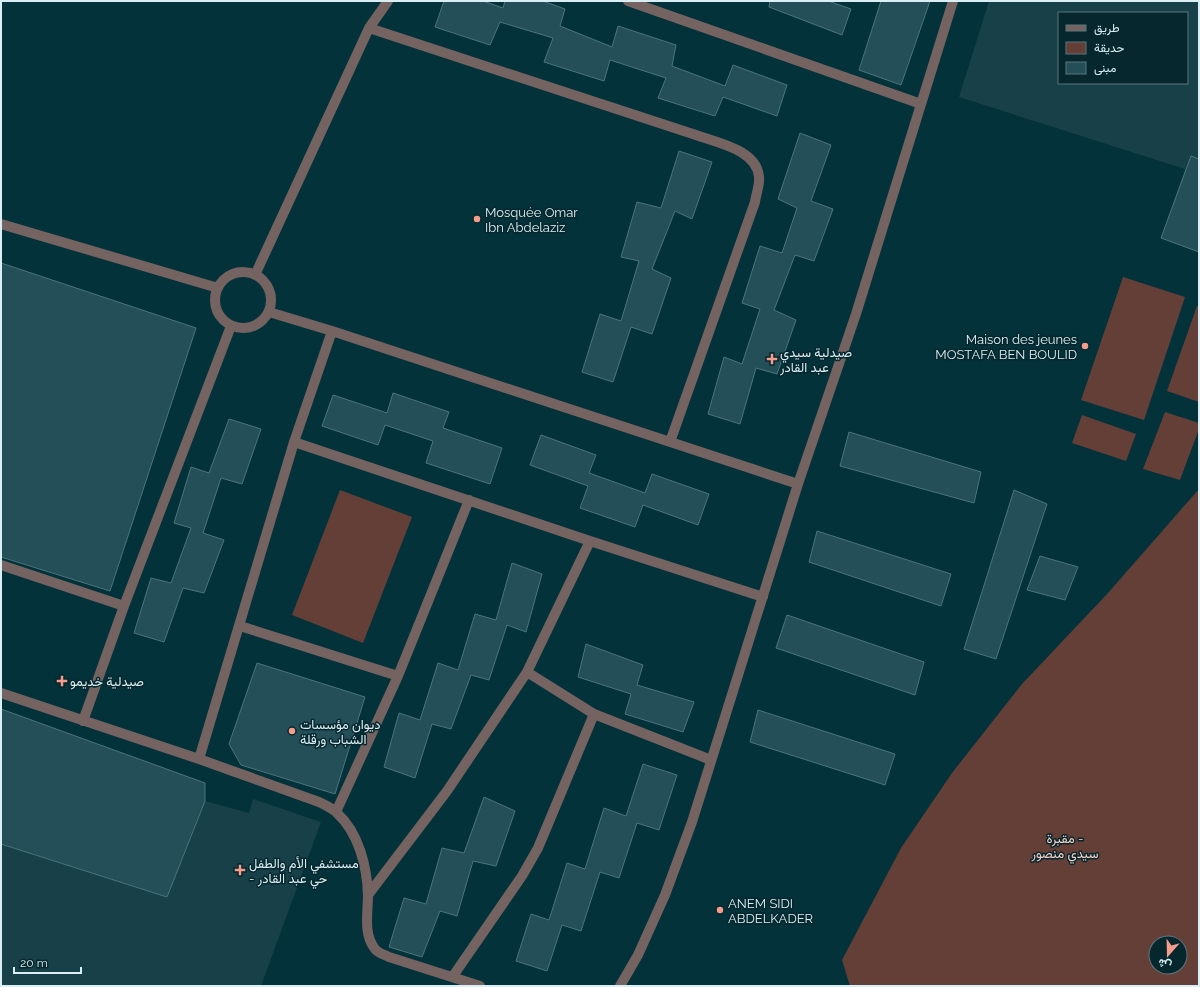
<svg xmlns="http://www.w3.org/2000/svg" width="1200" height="987" viewBox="0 0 1200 987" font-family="Raleway,Vazirmatn,sans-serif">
	<rect width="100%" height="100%" fill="#03323a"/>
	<path fill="#174048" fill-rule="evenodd" d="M989 1H1199V252L1161 238 1185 169 959 97ZM1059 13H1187V83H1059Z
		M253 799 321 822 261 986H1V844L167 897 205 801 249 813Z"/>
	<path fill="#643f38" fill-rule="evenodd" d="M1123 277 1185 297 1144 420 1081 400Z
		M1197 306H1199V402L1167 391Z
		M1165 412 1199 423V429L1180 480 1143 469Z
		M1082 415 1136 434 1126 461 1072 443Z
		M1199 489V986H850L842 960 901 848 952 773 1022 684 1108 593ZM1156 943H1180V967H1156Z
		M340 490 412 517 363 643 292 615Z"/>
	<path fill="#254f58" stroke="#4b757e" d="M444 1H483L503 8 505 1H543L565 9 560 26 612 47 618 26 676 45 672 66 725 86 733 65 787 85 777 116 723 97 715 116 658 98 666 78 610 60 604 81 544 62 553 38 500 22 490 45 435 27Z
		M770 1H828L851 9 842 35 769 7Z
		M881 1H930L901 85 859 70Z
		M800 133 831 145 811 201 833 209 814 261 795 255 774 310 796 320 777 374 756 368 740 424 708 414 724 357 742 364 760 309 742 303 760 246 782 253 797 208 778 199Z
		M679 151 712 162 692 219 675 211 652 269 671 278 652 334 631 327 613 382 582 372 600 314 621 321 639 261 621 257 637 202 661 208Z
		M1191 156 1199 159V252L1161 238Z
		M1 263 196 328 110 591 1 557Z
		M393 393 449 412 443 428 502 448 490 484 426 463 433 441 385 425 378 445 322 426 333 395 387 413Z
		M229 419 261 429 242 484 221 478 203 533 224 540 204 593 183 588 164 642 134 633 151 578 171 583 191 528 174 523 191 467 209 473Z
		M849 432 981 472 974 503 840 466Z
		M541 435 596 455 589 473 645 493 652 474 709 494 698 525 643 505 635 527 580 508 588 486 530 465Z
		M1014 490 1047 504 996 659 964 649Z
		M817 531 951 574 941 606 809 562Z
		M1040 556 1078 567 1065 600 1027 590Z
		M512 563 542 574 526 632 507 625 489 680 471 675 451 729 432 724 415 778 384 767 399 713 420 720 438 663 458 670 475 614 496 620Z
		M787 615 924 662 915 695 776 648Z
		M586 644 643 665 637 685 694 702 683 732 625 714 631 694 578 677Z
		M257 663 365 697 335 794 241 765 229 744Z
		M1 709 205 783V801L167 897 1 844Z
		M758 710 895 754 885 785 750 742Z
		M643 764 677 775 659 830 637 823 619 878 600 872 581 931 562 925 547 971 516 961 531 914 549 920 567 863 585 869 604 808 626 816Z
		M484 797 515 811 496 866 473 861 457 916 440 911 422 957 389 947 404 898 426 904 442 848 464 853Z"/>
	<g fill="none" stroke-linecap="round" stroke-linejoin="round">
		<path stroke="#746360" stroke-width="10" d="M628 1 921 104
			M369 28 696 135C718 143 757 150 759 177 760 185 756 194 755 202L670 442
			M1 224 218 288
			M215 300a28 28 0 1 1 56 0a28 28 0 1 1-56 0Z
			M255 275 369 28 388 1
			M269 312 332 331 798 484
			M294 442 590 541 763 597
			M1 565 124 606
			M240 626 398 676
			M527 672 590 541
			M1 693 199 759 319 802C325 805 332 808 337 813 359 833 367 867 368 895 368 913 363 934 375 949 378 953 385 955 389 957L480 986
			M83 721 124 606 231 326
			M199 759 294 442 332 331
			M336 812 398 676 469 500
			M368 895 447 791 527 672 594 714 711 760
			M453 976 522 876 538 848 594 714
			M620 986 638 955 665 895 692 822 798 484 856 314 953 1"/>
	</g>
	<g fill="#f59d8d" stroke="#06272d" stroke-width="1.5">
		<circle cx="477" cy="219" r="4"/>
		<circle cx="1085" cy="346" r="4"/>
		<path d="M770 353h4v4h4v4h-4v4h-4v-4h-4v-4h4z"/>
		<path d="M60 675h4v4h4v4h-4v4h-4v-4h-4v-4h4z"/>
		<circle cx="292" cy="731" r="4"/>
		<path d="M238 864h4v4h4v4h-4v4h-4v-4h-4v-4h4z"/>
		<circle cx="720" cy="910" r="4"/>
	</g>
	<g text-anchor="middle" stroke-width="3" stroke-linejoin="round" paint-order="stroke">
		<g font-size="13" fill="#d9eff5" stroke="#06272d" text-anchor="start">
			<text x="485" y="217">Mosquée Omar<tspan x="485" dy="15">Ibn Abdelaziz</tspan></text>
			<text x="1077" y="344" text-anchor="end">Maison des jeunes<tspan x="1077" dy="15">MOSTAFA BEN BOULID</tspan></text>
			<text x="780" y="357">صيدلية سيدي<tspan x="780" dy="15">عبد القادر</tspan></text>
			<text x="70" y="686">صيدلية خديمو</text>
			<text x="300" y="729">ديوان مؤسسات<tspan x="300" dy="15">الشباب ورقلة</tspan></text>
			<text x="249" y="868">مستشفي الأم والطفل<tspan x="249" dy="15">- حي عبد القادر</tspan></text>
			<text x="728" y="908">ANEM SIDI<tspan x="728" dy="15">ABDELKADER</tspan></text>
		</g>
		<g font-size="13" fill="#f7cfc7" stroke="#06272d">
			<text x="1065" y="843">مقبرة -<tspan x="1065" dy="15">سيدي منصور</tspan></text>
		</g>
	</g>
	<rect width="1200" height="987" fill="none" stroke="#d9eff5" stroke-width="4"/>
	<rect x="1058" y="12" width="130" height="72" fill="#06272d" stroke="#5a777d"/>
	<rect x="1066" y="25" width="20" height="6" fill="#746360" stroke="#5a777d"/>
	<text x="1094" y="32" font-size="12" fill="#d9eff5">طريق</text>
	<rect x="1066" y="42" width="20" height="12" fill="#643f38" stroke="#5a777d"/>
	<text x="1094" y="52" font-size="12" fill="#d9eff5">حديقة</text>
	<rect x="1066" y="62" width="20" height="12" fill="#254f58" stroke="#5a777d"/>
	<text x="1094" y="72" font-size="12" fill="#d9eff5">مبنى</text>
	<g transform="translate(1168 955) rotate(200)"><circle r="19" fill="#06272d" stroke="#5a777d"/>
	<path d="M0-3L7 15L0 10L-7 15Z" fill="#f59d8d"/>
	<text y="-6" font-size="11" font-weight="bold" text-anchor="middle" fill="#d9eff5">ش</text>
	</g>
	<path d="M14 967v6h67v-6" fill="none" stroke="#d9eff5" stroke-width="2"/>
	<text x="20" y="967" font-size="12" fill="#d9eff5" stroke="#06272d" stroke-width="3" paint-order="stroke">20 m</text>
</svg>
